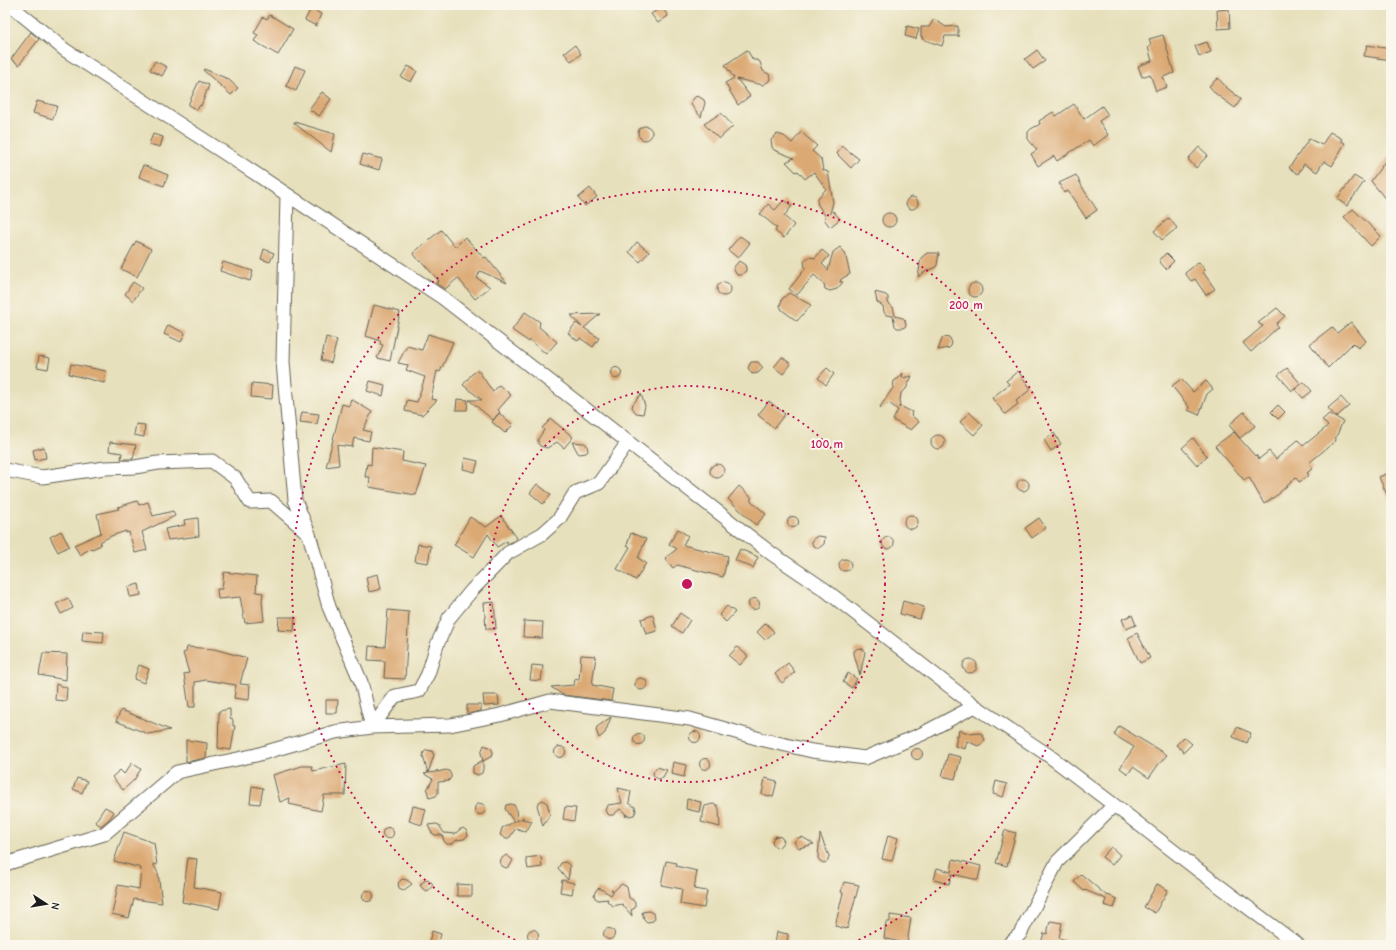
<svg xmlns="http://www.w3.org/2000/svg" width="1396" height="950" viewBox="0 0 1396 950" font-family="'Comic Neue',sans-serif">
	<rect width="100%" height="100%" fill="#fbf7ec"/>
	<filter id="ink" filterUnits="userSpaceOnUse"><feTurbulence type="fractalNoise" baseFrequency=".025" numOctaves="2"/><feDisplacementMap in="SourceGraphic" scale="8" xChannelSelector="R" yChannelSelector="G"/><feConvolveMatrix kernelMatrix="1 2 1 2 8 2 1 2 1" color-interpolation-filters="sRGB"/></filter>
	<filter id="wash" filterUnits="userSpaceOnUse"><feTurbulence type="fractalNoise" baseFrequency=".012" numOctaves="4" result="noise"/><feDisplacementMap in="SourceGraphic" scale="16" xChannelSelector="R" yChannelSelector="G"/><feGaussianBlur stdDeviation="0.9" result="paint"/><feColorMatrix in="noise" values="0 0 0 0 0 0 0 0 0 0 0 0 0 0 0 0 0 1.4 0 .05"/><feComposite in="paint" operator="in"/></filter>
	<g filter="url(#wash)">
		<rect width="100%" height="100%" fill="#e7e0bc"/>
		<g id="blocks">
			<path fill="#dba973" d="M662 7 668 16 658 23 651 14Z
				M311 9 321 14 316 26 305 20Z
				M1229 9 1230 28 1218 29 1217 10Z
				M270 15 293 29 278 55 254 41 258 35 254 33 263 17 267 19Z
				M934 19 946 27 958 26V35L960 36H945L942 46 922 39 923 37H921V27H929Z
				M907 26 919 29 916 39 905 36Z
				M31 32 39 39 19 65 11 59Z
				M1163 35 1174 73 1163 77 1167 87 1156 91 1150 74 1142 77 1138 66 1152 61 1148 47 1151 46 1149 39Z
				M1207 42 1211 52 1199 56 1195 46Z
				M575 45 581 54 571 61 564 53Z
				M1367 45 1391 49V60L1364 56Z
				M747 50 753 60H757L760 62 763 71 769 74 770 78 769 81 763 85 737 79 750 96 738 105 725 83 734 78 725 65Z
				M1037 50 1045 61 1033 69 1025 59Z
				M155 61 167 67 162 76 150 70Z
				M295 66 305 70 296 91 286 86Z
				M408 66 417 71 411 82 401 77Z
				M204 69 228 79 238 88 231 95 203 70Z
				M1218 78 1227 88 1241 99 1235 108 1216 94 1209 86Z
				M199 81 209 85 201 106 200 105 197 110 188 105Z
				M322 92 331 99 319 116 309 109Z
				M698 96 704 100 705 103 701 117 692 106 691 102 695 97Z
				M37 101 57 106 53 119 33 113Z
				M1074 104 1084 119 1102 106 1108 115 1099 121 1108 135 1093 146 1089 140 1057 161 1054 156 1038 166 1031 154 1037 150 1028 139V132L1031 129 1040 124 1039 121 1053 112 1056 116Z
				M721 113 733 126 719 139 704 124Z
				M294 122 335 134 331 152 294 123Z
				M638 133a7 7 0 1 1 14 0a7 7 0 1 1-14 0Z
				M801 132 817 146 812 151 821 159 823 170 828 172 833 202 830 214 833 211 840 219 830 227 824 219 826 217 818 205 817 201 818 198 826 189 814 172 805 179 798 171 796 172 786 162 794 158 774 150 772 147 771 140 777 134 784 136 792 143Z
				M1330 132 1342 139 1341 141 1345 143 1332 166 1324 161 1317 172 1304 164 1298 174 1289 168 1309 139 1322 145Z
				M153 134 163 137 160 147 149 144Z
				M842 146 859 159 851 168 837 154Z
				M1199 147 1208 155 1196 168 1188 159Z
				M1391 153V206L1371 181Z
				M363 154 382 159 379 170 360 164Z
				M143 165 168 175 164 186 139 177Z
				M1076 175 1084 190 1097 210 1086 218 1068 191 1064 193 1059 183Z
				M1354 176 1364 182 1347 206 1337 199Z
				M590 188 597 197 585 206 578 198Z
				M906 203a6 6 0 1 1 12 0a6 6 0 1 1-12 0Z
				M784 200 792 206 784 216 794 225 784 238 775 231 777 228 760 214 768 204 775 210Z
				M1353 209 1381 236 1371 246 1344 217Z
				M882 220a7 7 0 1 1 14 0a7 7 0 1 1-14 0Z
				M1169 218 1177 228 1162 240 1154 231Z
				M441 230 455 247 465 237 484 258 486 257 507 283 480 271 477 278 490 287 475 299 458 278 445 289 438 285 436 283 439 281 421 261 420 262 413 253Z
				M740 236 750 243 738 258 728 250Z
				M136 241 151 249 137 277 121 269Z
				M637 242 649 252 640 262 629 252Z
				M840 247 845 253 850 274 841 279 840 282H843L837 289 830 291 825 289 824 284 814 275 797 295 789 289 805 269 804 262 806 259 809 257 815 258 822 250 829 256 822 264 828 270 833 252Z
				M264 249 274 253 270 262 261 259Z
				M927 253H939L937 265 935 268 928 270 918 277 921 258Z
				M1166 253 1174 261 1166 269 1159 261Z
				M739 261 745 265 746 268V271L741 275H737L734 270V267Z
				M223 262 253 271 250 281 220 271Z
				M1199 262 1205 270 1203 272 1215 289 1206 295 1195 279 1191 281 1185 273Z
				M133 282 142 288 133 301 125 294Z
				M717 289a7 7 0 1 1 14 0a7 7 0 1 1-14 0Z
				M968 290a7 7 0 1 1 14 0a7 7 0 1 1-14 0Z
				M875 292 886 295 888 297V303L893 307 895 316 903 318 905 320 906 326 903 328H897L895 326 893 316 886 315 884 312 883 306 877 302Z
				M789 293 811 305 797 321 782 310 780 306 782 299Z
				M374 305 400 312 390 361 377 358 383 345 380 344 381 341 366 336Z
				M1277 308 1285 316 1276 324 1278 327 1251 352 1243 343 1263 326 1258 323Z
				M525 312 540 322 539 327 557 342 546 354 530 340 529 342 512 330Z
				M600 314 584 328 599 338 593 347 580 338 578 341 568 333 576 323 582 327 571 315Z
				M1351 322 1366 341 1358 348 1353 343 1328 368 1310 344 1332 327 1337 333Z
				M168 325 185 333 181 342 164 334Z
				M428 334 453 342 440 372 437 371 431 399 437 400 422 415 405 411 407 400 417 402 425 377 406 370 408 365 398 363 407 346 422 350Z
				M326 337 337 340 331 363 321 360Z
				M944 337 950 338 952 343 951 346 949 348 938 350 942 339Z
				M39 356 50 358 48 369 37 367Z
				M782 357 791 364 783 374 774 367Z
				M751 362H758L763 368 758 373 752 374 748 368Z
				M71 364 106 371 104 383 69 374Z
				M610.5 373a5.5 5.5 0 1 1 11 0a5.5 5.5 0 1 1-11 0Z
				M827 368 834 374 826 385 818 378Z
				M1287 368 1301 384 1292 391 1278 375Z
				M478 370 493 392 499 385 511 395 498 410 500 412 493 420 469 400H482L463 385 472 374Z
				M1018 371 1031 389 1016 401 1018 404 1005 414 992 398 1009 384 1006 381Z
				M903 373 902 378 912 376 906 389 901 393 899 408 900 406 912 412 911 415 919 422 911 430 893 420 898 410 889 403 881 408 880 407 893 388 894 381 899 378Z
				M1181 379 1193 392 1206 381 1213 389 1207 394 1199 415 1188 410 1189 407 1172 386Z
				M370 381 385 385 383 396 367 391Z
				M1304 382 1312 391 1303 398 1295 389Z
				M252 383 273 385 272 399 251 397Z
				M641 394 645 406 643 414 636 413 632 407 633 404Z
				M1341 397 1349 406 1336 417 1328 408Z
				M351 399 372 412 363 430 371 432 369 441 354 438 352 447 337 445 339 465 326 467 342 404 349 406Z
				M457 399 468 400 467 410H456Z
				M769 401 785 414 774 428 758 415Z
				M1278 405 1285 412 1278 419 1271 412Z
				M302 412 319 414 317 424 300 422Z
				M969 412 983 425 974 435 960 422Z
				M1244 412 1255 426 1240 438 1229 425Z
				M499 413 513 425 505 433 492 422Z
				M1329 414 1343 421 1334 442 1309 463 1313 468 1307 473 1309 475 1299 482 1296 478 1280 492V493L1264 504 1249 477 1244 480 1215 446 1234 432 1255 456 1256 455 1259 459 1269 451 1276 459 1298 440 1303 446 1328 426 1322 420Z
				M551 419 573 437 564 448 557 442 547 448 540 446 538 443V439L544 430 542 428Z
				M136 424 145 425 144 437 134 435Z
				M1054 433 1061 444 1051 451 1044 440Z
				M931 442a7 7 0 1 1 14 0a7 7 0 1 1-14 0Z
				M1193 438 1207 456 1197 465 1182 448Z
				M110 442 136 445 133 459H121L122 453 109 451Z
				M572 442 584 443 587 445 588 451 586 453 580 454 578 453Z
				M44 447 46 458 35 460 33 450Z
				M372 447 403 452 402 461 426 466 416 495 369 487 370 477H365L367 464 371 465Z
				M465 458 478 461 475 472 463 469Z
				M710 471a7 7 0 1 1 14 0a7 7 0 1 1-14 0Z
				M1388 473 1391 478V504L1379 477Z
				M1017 485a6 6 0 1 1 12 0a6 6 0 1 1-12 0Z
				M537 484 551 495 543 504 530 493Z
				M739 486 752 498 750 500 766 514 756 525 728 499Z
				M137 501 139 505 148 502 153 516 173 511 175 516 142 532 147 550 135 553 129 532 126 533V531L111 536 100 542 101 545 92 549 91 548 80 555 74 545 101 533 97 514 119 509 118 507Z
				M904 522a7 7 0 1 1 14 0a7 7 0 1 1-14 0Z
				M501 516 517 538 513 541 508 544 507 541 497 547 488 534 474 557 454 545 470 517 486 527Z
				M787.5 522a5.5 5.5 0 1 1 11 0a5.5 5.5 0 1 1-11 0Z
				M198 518 199 536 168 540 165 529 185 525 184 520Z
				M1039 518 1046 528 1032 538 1025 528Z
				M678 529 688 536 683 545 728 556 723 577 677 565 673 568 665 558 677 549 669 544Z
				M61 531 69 546 58 552 50 537Z
				M631 533 646 539 638 558 646 563 636 580 617 569 630 547 627 545Z
				M817 536 825 537 824 544 819 548 813 546 812 543V540Z
				M882 543a6 6 0 1 1 12 0a6 6 0 1 1-12 0Z
				M418 544 431 546 428 563 415 561Z
				M740 549 758 557 753 568 735 560Z
				M839 565a6 6 0 1 1 12 0a6 6 0 1 1-12 0Z
				M224 572 257 576 256 592 263 593 262 601 264 621 245 623 240 597 218 599 217 589H222Z
				M378 574 381 589 369 592 366 577Z
				M139 584 141 595 130 597 128 587Z
				M68 598 73 608 61 614 56 604Z
				M748.5 604a5.5 5.5 0 1 1 11 0a5.5 5.5 0 1 1-11 0Z
				M903 601 924 607 920 619 900 614Z
				M494 602 496 629H486L484 603Z
				M727 606 735 612 726 622 719 615Z
				M388 610 409 612 405 679 384 678 385 661 368 660 369 646 385 647Z
				M680 613 690 620 682 633 672 626Z
				M653 615 657 631 646 634 641 619Z
				M1132 615 1136 625 1126 629 1122 619Z
				M279 617H295L294 631 278 630Z
				M524 621 543 622 542 638 523 637Z
				M766 623 774 632 765 640 757 632Z
				M83 631 104 632 103 643 82 641Z
				M1137 633 1150 658 1140 663 1128 638Z
				M187 647 214 649 247 658 240 684 250 685 249 700 234 698 236 685 206 680 195 682V707H189L184 674 189 673 183 653 186 652Z
				M737 647 748 656 740 665 729 656Z
				M858 648 863 649 865 652 860 675 854 654V651Z
				M43 653 67 654 66 680 39 675Z
				M581 655 596 656 592 685 613 689 611 701 563 695 551 687 574 685 575 679 579 680Z
				M963 666a7 7 0 1 1 14 0a7 7 0 1 1-14 0Z
				M788 663 795 672 782 683 775 674Z
				M139 665 149 669 144 683 134 679Z
				M532 665 543 666 541 681 530 680Z
				M848 673 857 679 852 688 843 682Z
				M635 684a6 6 0 1 1 12 0a6 6 0 1 1-12 0Z
				M56 684 67 688 66 701 55 700Z
				M483 695H498L499 705 484 706Z
				M326 700H338L337 713H326Z
				M467 705H481V711L467 714Z
				M230 709V719L233 720V726H235L231 750 218 748 219 711Z
				M121 710 144 719 170 730 148 734 116 721Z
				M611 717 605 733 599 738 596 730 597 727Z
				M1119 726 1167 755 1158 765 1149 778 1133 767 1128 774 1120 768 1134 747 1114 735Z
				M1237 727 1251 733 1247 743 1233 737Z
				M959 730 969 733V734L979 733 982 734 985 740 983 743 978 746 967 741 965 749 955 746 957 737 955 736H958Z
				M689.5 737a5.5 5.5 0 1 1 11 0a5.5 5.5 0 1 1-11 0Z
				M633.5 739a5.5 5.5 0 1 1 11 0a5.5 5.5 0 1 1-11 0Z
				M1184 737 1192 744 1184 752 1176 745Z
				M186 740 207 743 206 758 186 762Z
				M484 745 491 748 493 752 492 756 483 761 481 753Z
				M554.5 752a5.5 5.5 0 1 1 11 0a5.5 5.5 0 1 1-11 0Z
				M911.5 754a5.5 5.5 0 1 1 11 0a5.5 5.5 0 1 1-11 0Z
				M427 750 432 751 434 755 428 773 436 772 437 770V772L446 770 449 771 451 775V778L448 781 438 782V793L436 796 429 798 427 790 433 779 424 774 428 773 423 756 424 752Z
				M948 754 961 757 955 779 942 776Z
				M699.5 764a5.5 5.5 0 1 1 11 0a5.5 5.5 0 1 1-11 0Z
				M483 760V769L482 773 478 775 473 773V766Z
				M673 762 686 765 684 777 671 774Z
				M132 763 141 769 134 780 123 790 112 777 120 770 124 774Z
				M346 764 345 795H324L321 811 289 804 290 798 280 802 273 775 302 766H312L313 771Z
				M657 767 667 770 663 777 658 779 655 777 653 774 654 770Z
				M77 778 87 781 82 793 73 789Z
				M765 778 777 781 773 797 762 794Z
				M996 781 1007 784 1003 797 993 794Z
				M252 786 263 788 260 804 250 803Z
				M618 788 631 791 629 803 635 807 636 811 634 815 628 816 626 814V817L625 813 620 809 613 815H609L606 812 605 810 608 805 622 803Z
				M687 799 701 802 699 812 686 809Z
				M543 800 547 803 550 814 543 826 537 805 539 802Z
				M474.5 809a5.5 5.5 0 1 1 11 0a5.5 5.5 0 1 1-11 0Z
				M511 804 514 805 516 808 517 821 524 817 522 819 532 821 526 832 516 828 510 837 506 839 500 835 501 832 502 828 514 822 505 809 506 805Z
				M713 804 717 805 719 809 720 827 701 822 705 806Z
				M413 806 426 809 422 825 409 821Z
				M105 807 114 812 110 818 101 826 95 822Z
				M565 807 576 808 574 821 563 819Z
				M436 824 439 825 444 833 455 834 459 830 463 828 467 831 468 835 464 839 457 840 452 844H447L444 841 442 835H435L431 832 428 825Z
				M382.5 833a5.5 5.5 0 1 1 11 0a5.5 5.5 0 1 1-11 0Z
				M1005 830 1016 833 1007 866 996 863Z
				M124 832 154 843 157 865 153 864 158 873 162 903 134 899 129 918 112 914 118 885 139 889 141 868 114 861Z
				M820 834 829 856 828 861 824 863 820 861 818 858Z
				M888 835 898 838 892 861 882 859Z
				M776 836 781 837 784 841 781 845 778 848 773 845 772 842 773 839Z
				M802 837 814 844 799 848 794 842 798 838Z
				M1111 847 1120 855 1112 865 1102 857Z
				M506 855 513 860 510 866 506 868 502 866 500 863 501 859Z
				M541 856 542 867 528 869 526 858Z
				M188 858 197 859 194 887 222 892 219 909 182 902Z
				M953 859 981 866 978 880 952 874 949 884 934 880 937 868 951 872Z
				M666 861 677 863 676 866 697 871 694 889 707 891 704 908 680 904 682 889 661 885Z
				M566 862 570 866 568 880 558 868 561 863Z
				M1081 874 1107 896 1108 895 1117 899 1114 908 1104 905 1106 899 1085 890 1084 891 1074 882Z
				M402 879 407 880 412 884 404 890 401 889 399 888 398 883Z
				M428 879 432 883 433 885 429 890 426 891 423 889 420 885 424 881Z
				M562 880 574 883 572 894 560 892Z
				M844 882 859 885 847 929 835 926 843 893 841 892Z
				M457 884 472 885V896H457Z
				M622 884 627 887 629 898 633 900 635 903V908L631 910 632 916 622 904 613 906 607 901 608 899 598 900 595 898 594 895 596 890 599 888 611 895 613 892 611 889 614 891 619 886Z
				M1157 884 1168 890 1155 913 1144 907Z
				M362.5 896a5.5 5.5 0 1 1 11 0a5.5 5.5 0 1 1-11 0Z
				M649 911 654 914 655 918 653 921 647 922 644 919 642 912Z
				M890 915 911 918 907 944 884 938 886 922H890Z
				M1050 921 1062 923 1059 938 1074 943V945H1045L1041 943 1044 933 1047 934Z
				M603.5 934a5.5 5.5 0 1 1 11 0a5.5 5.5 0 1 1-11 0Z
				M527.5 935a5.5 5.5 0 1 1 11 0a5.5 5.5 0 1 1-11 0Z
				M432 931 441 934 438 945H428Z
				M777 932 788 934 787 945H775Z"/>
		</g>
	</g>
	<g filter="url(#ink)">
		<use href="#blocks" fill-opacity="0" stroke="#636154" stroke-width="1"/>
		<g fill="none" stroke-linecap="round" stroke-linejoin="round">
			<g stroke="#636154" stroke-width="15">
				<path id="street" d="M10 5 65 50 229 156 443 298 772 554 824 589 975 706 1048 755 1114 805 1198 870 1298 945
					M287 195 283 362 295 500 309 534 329 607 361 682 372 727
					M5 470 42 477 105 468 135 467 158 463 212 461 235 478 250 502 271 501 307 532
					M372 727 395 696 419 691 428 674 437 645 449 618 472 590 508 553 542 534 559 519 575 493 599 483 628 442
					M5 864 104 834 177 772 256 755 335 732 372 727 450 725 500 715 550 701 690 719 760 739 812 751 865 758 922 734 975 706
					M1008 945 1020 934 1057 862 1114 805"/>
			</g>
			<use href="#street" stroke="#fff" stroke-width="13"/>
		</g>
	</g>
	<g fill="none" stroke="#c2185b" stroke-width="2" stroke-dasharray="2 4">
		<circle cx="687" cy="584" r="198"/>
		<path d="M526 945A395 395 0 1 1 848 945"/>
	</g>
	<circle cx="687" cy="584" r="6" fill="#c2185b" stroke="#fbf7ec" stroke-width="2"/>
	<g font-size="12" text-anchor="middle" font-weight="bold" fill="#c2185b" stroke="#fbf7ec" stroke-width="4" stroke-linejoin="round" paint-order="stroke">
		<text x="966" y="309">200 m</text>
		<text x="827" y="448">100 m</text>
	</g>
	<rect width="1396" height="950" fill="none" stroke="#fbf7ec" stroke-width="20"/>
	<g transform="translate(46 904) rotate(102)" stroke="#fbf7ec" stroke-width="3" paint-order="stroke">
	<path d="M0-3L7 15L0 10L-7 15Z" fill="#1c1c1c"/>
	<text y="-6" font-size="11" font-weight="bold" text-anchor="middle" fill="#1c1c1c">N</text>
	</g>
</svg>
